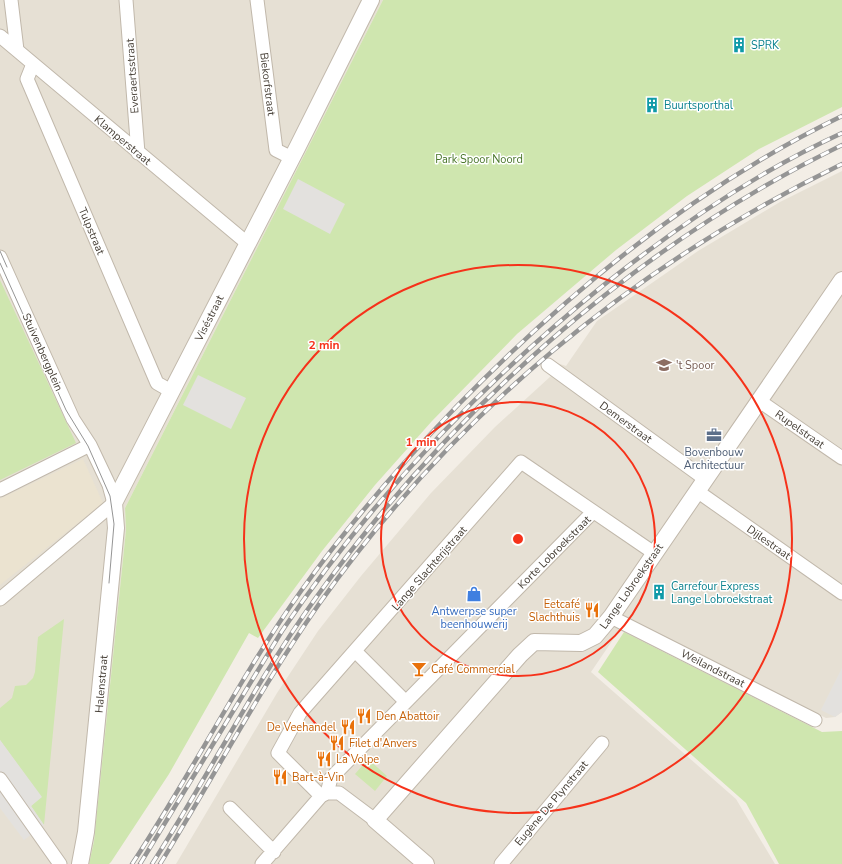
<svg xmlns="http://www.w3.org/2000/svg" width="842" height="864" viewBox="0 0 842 864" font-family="'Nunito Sans',sans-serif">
	<rect width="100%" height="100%" fill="#f3eee6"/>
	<path fill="#e6e0d4" d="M0 0H383L125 508 126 530 94 841 89 864H0Z
		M842 171V712L835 717 826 718 627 619 591 672 736 799 775 864H176L277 693 318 631 361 576 431 493 495 427 551 376 544 366 551 361 566 366 597 321 698 251 780 202Z"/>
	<path fill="#ebe3d0" d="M83 459 103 503 0 585V499Z"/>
	<path fill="#cfe6af" d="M383 0H842V107L759 149 687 196 616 250 517 334 432 421 375 485 322 551 258 638 249 633 169 774 111 862 109 864H89L94 841 126 530 125 508Z
		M0 280 76 443 0 480Z
		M64 619 44 825 31 806 41 797 0 740V708L12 698 15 686 26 685 33 678 35 672 38 637Z
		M624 632 822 732 842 731V864H779L746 803 598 672Z
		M368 759 387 776 375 791 355 774Z"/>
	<path fill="#e3e1de" d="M298 179 345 204 330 234 283 209Z
		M198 375 246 398 231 429 183 405Z
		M842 668V712L835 717 821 710Z
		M0 740 42 797 31 806 44 825 24 840 0 808Z"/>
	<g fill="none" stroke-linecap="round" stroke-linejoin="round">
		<g stroke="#c1b8ab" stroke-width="15">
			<path id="minor" d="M11 0 17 50
				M126 0 138 153
				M257 0 276 150 292 158
				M0 36 247 243
				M33 64 27 79 157 383 171 391
				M0 257 73 419 90 445 109 485 114 503 0 599
				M548 365 705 479
				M758 400 842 458
				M0 490 90 445
				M697 491 842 593
				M611 617 815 720
				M355 651 406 702
				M0 779 60 864
				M327 793 331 778 593 512
				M321 796 278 753 300 713 521 462 654 553
				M230 808 274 852
				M262 864 321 796 327 793H339L375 820
				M501 864 602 743"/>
		</g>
		<g stroke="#c1b8ab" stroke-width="18">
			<path id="tertiary" d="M80 864 86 832 116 528 114 503 297 148 371 0
				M426 864 375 820 520 655 534 642 581 643 595 636 611 617 842 280"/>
		</g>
		<use href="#minor" stroke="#fff" stroke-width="13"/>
		<use href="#tertiary" stroke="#fff" stroke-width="16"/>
		<path stroke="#959595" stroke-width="1" d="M0 251 7 267
			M0 263 66 410 88 446 110 496 114 524 109 583"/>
		<g stroke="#959595" stroke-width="4.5">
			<path id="rail" d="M132 864C191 775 239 678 301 591 348 525 401 464 457 406 569 291 697 186 842 116
				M140 864 282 631C371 499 481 384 605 284 678 226 757 172 842 133
				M152 864C208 777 254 684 315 599 448 413 636 245 842 145
				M160 864C213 778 261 687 319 604 455 413 633 266 842 164"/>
		</g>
		<use href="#rail" stroke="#fff" stroke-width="3" stroke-dasharray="9" stroke-linecap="butt"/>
	</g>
	<g fill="none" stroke="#f6321a" stroke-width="2">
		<circle cx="518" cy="539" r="137"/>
		<circle cx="518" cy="539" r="274"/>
	</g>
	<defs>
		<g id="building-bare" transform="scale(1.2)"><path d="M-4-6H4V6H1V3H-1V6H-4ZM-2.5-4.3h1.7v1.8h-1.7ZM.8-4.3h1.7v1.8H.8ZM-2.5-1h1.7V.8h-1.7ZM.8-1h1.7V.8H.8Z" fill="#0f9aa8" stroke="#fff" stroke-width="2.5" paint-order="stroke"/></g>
		<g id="school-bare" transform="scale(1.2)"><path d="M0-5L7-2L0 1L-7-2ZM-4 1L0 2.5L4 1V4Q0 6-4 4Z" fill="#8d6e63" stroke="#fff" stroke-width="2.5" paint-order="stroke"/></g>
		<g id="office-bare" transform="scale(1.2)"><path d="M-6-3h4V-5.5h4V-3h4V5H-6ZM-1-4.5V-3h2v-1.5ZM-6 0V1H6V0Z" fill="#5c6f8a" stroke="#fff" stroke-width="2.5" paint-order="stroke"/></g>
		<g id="shop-bare" transform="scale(1.2)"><path d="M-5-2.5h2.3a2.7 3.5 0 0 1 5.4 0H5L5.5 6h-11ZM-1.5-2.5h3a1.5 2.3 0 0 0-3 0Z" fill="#3f7fe0" stroke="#fff" stroke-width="2.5" paint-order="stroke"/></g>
		<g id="restaurant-bare" transform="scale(1.2)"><path d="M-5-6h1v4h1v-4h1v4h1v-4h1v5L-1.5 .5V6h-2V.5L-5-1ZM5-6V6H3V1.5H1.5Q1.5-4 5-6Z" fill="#e8710a" stroke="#fff" stroke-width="2.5" paint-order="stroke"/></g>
		<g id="bar-bare" transform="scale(1.2)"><path d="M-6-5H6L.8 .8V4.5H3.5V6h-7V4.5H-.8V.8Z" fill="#e8710a" stroke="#fff" stroke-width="2.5" paint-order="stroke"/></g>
	</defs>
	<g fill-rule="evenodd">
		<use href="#building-bare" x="739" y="45"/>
		<use href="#building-bare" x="652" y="105"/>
		<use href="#school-bare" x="664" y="365"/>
		<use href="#office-bare" x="714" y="435"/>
		<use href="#building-bare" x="659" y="592"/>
		<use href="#shop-bare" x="474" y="594"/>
		<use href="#restaurant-bare" x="592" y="610"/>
		<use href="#bar-bare" x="419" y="669"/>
		<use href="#restaurant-bare" x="364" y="716"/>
		<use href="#restaurant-bare" x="348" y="727"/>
		<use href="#restaurant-bare" x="337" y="743"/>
		<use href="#restaurant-bare" x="324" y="759"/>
		<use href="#restaurant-bare" x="280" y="777"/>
	</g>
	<g text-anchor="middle" stroke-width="3" stroke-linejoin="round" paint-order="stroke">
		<g font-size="11" fill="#0d838f" stroke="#fff" text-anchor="start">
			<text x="751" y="49">SPRK</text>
			<text x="664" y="109">Buurtsporthal</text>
			<text x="671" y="590">Carrefour Express<tspan x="671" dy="13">Lange Lobroekstraat</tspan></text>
		</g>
		<g font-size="11" fill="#453e35" stroke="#fff">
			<text transform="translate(132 76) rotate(-94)" y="4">Everaertsstraat</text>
			<text transform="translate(268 84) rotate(83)" y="4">Biekorfstraat</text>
			<text transform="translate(123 140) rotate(40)" y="4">Klamperstraat</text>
			<text transform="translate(92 231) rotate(67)" y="4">Tulpstraat</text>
			<text transform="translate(209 318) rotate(-63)" y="4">Viséstraat</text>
			<text transform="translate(43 352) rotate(66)" y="4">Stuivenbergplein</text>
			<text transform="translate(626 422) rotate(36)" y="4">Demerstraat</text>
			<text transform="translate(800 429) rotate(35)" y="4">Rupelstraat</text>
			<text transform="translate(769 542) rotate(35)" y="4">Dijlestraat</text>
			<text transform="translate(554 552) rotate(-45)" y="4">Korte Lobroekstraat</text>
			<text transform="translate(429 568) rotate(-49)" y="4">Lange Slachterijstraat</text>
			<text transform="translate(631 586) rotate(-55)" y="4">Lange Lobroekstraat</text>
			<text transform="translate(713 668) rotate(27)" y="4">Weilandstraat</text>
			<text transform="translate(101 684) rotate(-85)" y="4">Halenstraat</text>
			<text transform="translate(551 803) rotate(-50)" y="4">Eugène De Plynstraat</text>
		</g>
		<g font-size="11" fill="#49762a" stroke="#fff">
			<text x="479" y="163">Park Spoor Noord</text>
		</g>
		<g font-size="11" fill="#785e54" stroke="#fff" text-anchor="start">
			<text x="676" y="369">'t Spoor</text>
		</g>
		<g font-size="11" fill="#4e5e75" stroke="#fff">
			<text x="714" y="456">Bovenbouw<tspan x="714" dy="13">Architectuur</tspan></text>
		</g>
		<g font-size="11" fill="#c56008" stroke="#fff" text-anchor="start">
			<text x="580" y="608" text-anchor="end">Eetcafé<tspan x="580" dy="13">Slachthuis</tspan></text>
			<text x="431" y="673">Café Commercial</text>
			<text x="376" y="720">Den Abattoir</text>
			<text x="336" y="731" text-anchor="end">De Veehandel</text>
			<text x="349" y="747">Filet d'Anvers</text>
			<text x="336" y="763">La Volpe</text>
			<text x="292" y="781">Bart-à-Vin</text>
		</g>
		<g font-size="11" fill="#366cbe" stroke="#fff">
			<text x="474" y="615">Antwerpse super<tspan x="474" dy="13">beenhouwerij</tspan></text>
		</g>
	</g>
	<circle cx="518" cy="539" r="6" fill="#f6321a" stroke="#fff" stroke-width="2"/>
	<g font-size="12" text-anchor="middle" font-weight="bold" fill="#f6321a" stroke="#fff" stroke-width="3" stroke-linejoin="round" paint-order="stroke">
		<text x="324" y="349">2 min</text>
		<text x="421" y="446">1 min</text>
	</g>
</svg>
